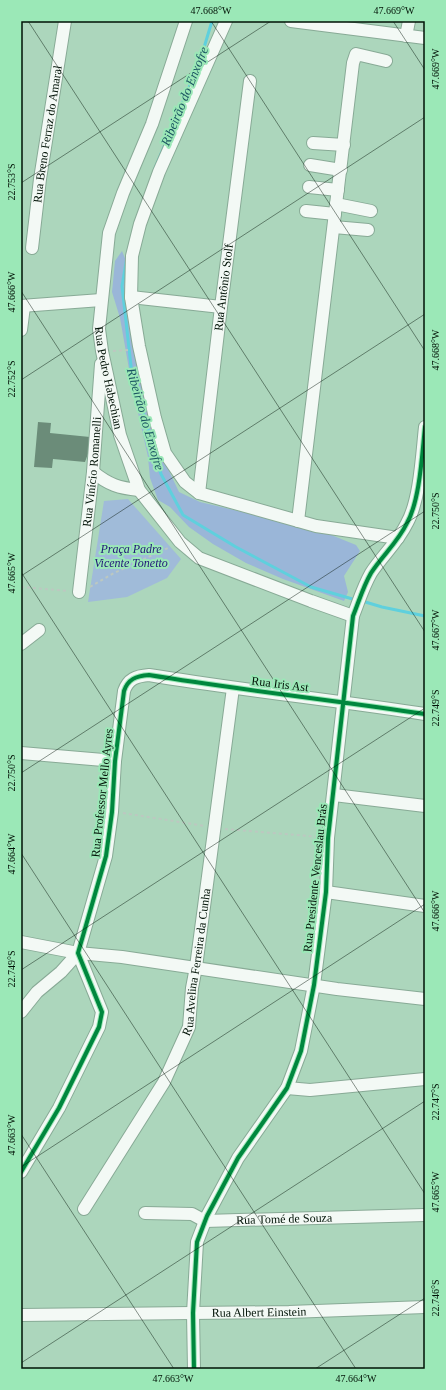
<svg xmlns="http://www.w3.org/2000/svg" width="446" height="1390" viewBox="0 0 446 1390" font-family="Georgia,serif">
	<rect width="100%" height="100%" fill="#acd6bc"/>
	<path fill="#a0bbd9" d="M128 499 181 559 167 578 127 597 88 602 104 501Z"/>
	<path fill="#9ab6d8" d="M122 251 129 268 130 325 135 359 152 417 161 454 179 492 200 502 319 530 356 545 360 551 344 576 348 592 344 601 283 579 246 563 213 544 189 527 170 507 158 500 150 478 148 457 132 386 120 318 112 292 115 261Z"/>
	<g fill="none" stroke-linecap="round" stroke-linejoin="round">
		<path stroke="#5fd0dd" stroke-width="3" d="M155 168 200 61 212 21
			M127 257 122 286 132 375 161 474 183 515 236 547 311 587 356 600
			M362 601 382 607 425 616"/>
	</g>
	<path fill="#6b8c79" d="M38 422 51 423 50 433 90 437 89 451 85 462 53 459 52 468 34 467Z"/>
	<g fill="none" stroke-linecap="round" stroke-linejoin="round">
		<g stroke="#88aa96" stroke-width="14">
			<g id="minor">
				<path id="s1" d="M186 21 152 124 123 193 109 233 99 329 102 351 120 435 139 490 180 542 199 558 311 601 353 616"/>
				<path d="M226 21 159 172 140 224 132 256 131 297 139 346 155 418 165 453 185 482 199 493 316 526 398 538"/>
				<path d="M291 21 425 38"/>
				<path d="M406 36 409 21"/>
				<path d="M313 143 344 145"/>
				<path d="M310 165 341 170"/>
				<path d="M309 187 338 190"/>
				<path d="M336 204 371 211"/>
				<path d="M306 211 335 214"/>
				<path d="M334 227 368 230"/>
				<path id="s2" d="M32 248 40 179 65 21"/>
				<path d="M131 297 221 307"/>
				<path d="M21 306 101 300"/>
				<path d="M21 330 24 306"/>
				<path d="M93 472C109 485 119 488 139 490"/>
				<path id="s3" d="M199 493 221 307 250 81"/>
				<path d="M298 521 353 63 356 54 386 61"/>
				<path id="s4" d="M79 592 93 472 101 364"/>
				<path d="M21 644 39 630"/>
				<path d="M21 753 115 761"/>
				<path d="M334 795 425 806"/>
				<path d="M326 892 425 906"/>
				<path d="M21 942 78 953 122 957 337 989 425 999"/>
				<path d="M21 1012 37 992 61 972 78 953"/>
				<path d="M287 1088 310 1090 425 1079"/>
				<path d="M21 1172 59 1108 99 1027 102 1012 78 953 106 856 112 812 115 761 124 691C128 679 136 676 149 675 241 690 333 700 425 714"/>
				<path id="s5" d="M84 1209 164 1082 189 1027 192 988 196 967 233 688"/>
				<path id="s6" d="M145 1213 192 1214 205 1221 425 1215"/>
				<path id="s7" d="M21 1315 289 1312 425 1307"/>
				<path d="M194 1369 193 1313 197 1242 207 1216 238 1158 287 1088 301 1051 314 985 326 892 328 838 353 616C359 601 363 587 371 573 382 556 398 542 407 523 420 500 422 454 425 427"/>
			</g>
		</g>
		<path stroke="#bcc8c0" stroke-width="2" stroke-dasharray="3 3" stroke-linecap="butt" d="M113 351 129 350
			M21 587 69 591
			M90 587 114 573 170 547
			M123 813 205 826
			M225 829 319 837"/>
		<use href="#minor" stroke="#f3f9f5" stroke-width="12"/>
		<g stroke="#9be8b7" stroke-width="6">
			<path id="cycleway" d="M21 1172 59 1108 99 1027 102 1012 78 953 106 856 112 812 115 761 124 691C128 679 136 676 149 675 241 690 333 700 425 714
				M194 1369 193 1313 197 1242 207 1216 238 1158 287 1088 301 1051 314 985 326 892 328 838 353 616C359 601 363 587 371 573 382 556 398 542 407 523 420 500 422 454 425 427"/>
		</g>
		<use href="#cycleway" stroke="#00873e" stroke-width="4"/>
	</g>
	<path fill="none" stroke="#001206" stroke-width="1" stroke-opacity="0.45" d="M28 21 425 632M211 21 425 351M393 21 425 70M21 183 271 21M21 291 425 913M21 380 425 117M21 572 425 1194M21 576 425 314M21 773 425 511M21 853 356 1369M21 970 425 708M21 1134 174 1369M21 1167 425 904M21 1363 425 1101M315 1369 425 1298"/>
	<g text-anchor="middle" stroke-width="4" stroke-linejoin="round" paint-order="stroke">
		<g font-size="12" fill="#001206" stroke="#9be8b7">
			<text dy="4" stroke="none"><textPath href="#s2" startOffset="115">Rua Breno Ferraz do Amaral</textPath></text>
			<text dy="4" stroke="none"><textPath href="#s3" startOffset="207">Rua Antônio Stolf</textPath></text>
			<text dy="4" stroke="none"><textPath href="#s1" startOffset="372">Rua Pedro Habechian</textPath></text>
			<text dy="4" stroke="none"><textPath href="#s4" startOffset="121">Rua Vinício Romanelli</textPath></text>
			<text transform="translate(280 684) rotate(7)" y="4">Rua Iris Ast</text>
			<text transform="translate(102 793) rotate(-84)" y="4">Rua Professor Mello Ayres</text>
			<text transform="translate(315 878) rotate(-84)" y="4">Rua Presidente Venceslau Brás</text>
			<text dy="4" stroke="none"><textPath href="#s5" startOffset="276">Rua Avelina Ferreira da Cunha</textPath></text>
			<text dy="4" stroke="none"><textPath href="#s6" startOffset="141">Rua Tomé de Souza</textPath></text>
			<text dy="4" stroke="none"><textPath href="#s7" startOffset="238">Rua Albert Einstein</textPath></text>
		</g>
		<g font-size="12" font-style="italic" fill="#1f1577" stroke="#9be8b7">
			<text x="131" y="553">Praça Padre<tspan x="131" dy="14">Vicente Tonetto</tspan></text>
		</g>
		<g font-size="13" font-style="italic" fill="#1a5461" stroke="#9be8b7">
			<text transform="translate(184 96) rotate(-68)" y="5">Ribeirão do Enxofre</text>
			<text transform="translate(146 419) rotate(74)" y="5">Ribeirão do Enxofre</text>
		</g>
	</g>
	<rect width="446" height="1390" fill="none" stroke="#9be8b7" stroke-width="44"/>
	<rect x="22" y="22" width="402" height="1346" fill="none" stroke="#001206" stroke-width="1.5"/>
	<g font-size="10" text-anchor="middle" fill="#001206">
		<text x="211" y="14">47.668°W</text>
		<text x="394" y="14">47.669°W</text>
		<text transform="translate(435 69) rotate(-90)" y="4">47.669°W</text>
		<text transform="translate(11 182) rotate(-90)" y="4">22.753°S</text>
		<text transform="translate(11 292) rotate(-90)" y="4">47.666°W</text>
		<text transform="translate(435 350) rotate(-90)" y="4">47.668°W</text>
		<text transform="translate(11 379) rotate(-90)" y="4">22.752°S</text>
		<text transform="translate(435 511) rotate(-90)" y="4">22.750°S</text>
		<text transform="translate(11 573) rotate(-90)" y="4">47.665°W</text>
		<text transform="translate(435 630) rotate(-90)" y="4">47.667°W</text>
		<text transform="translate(435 708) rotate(-90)" y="4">22.749°S</text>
		<text transform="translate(11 773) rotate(-90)" y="4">22.750°S</text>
		<text transform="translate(11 854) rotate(-90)" y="4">47.664°W</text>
		<text transform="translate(435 911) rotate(-90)" y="4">47.666°W</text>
		<text transform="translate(11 969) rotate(-90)" y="4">22.749°S</text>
		<text transform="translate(435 1102) rotate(-90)" y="4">22.747°S</text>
		<text transform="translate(11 1135) rotate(-90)" y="4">47.663°W</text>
		<text transform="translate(435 1192) rotate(-90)" y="4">47.665°W</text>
		<text transform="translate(435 1298) rotate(-90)" y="4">22.746°S</text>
		<text x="173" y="1382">47.663°W</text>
		<text x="356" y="1382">47.664°W</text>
	</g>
</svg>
